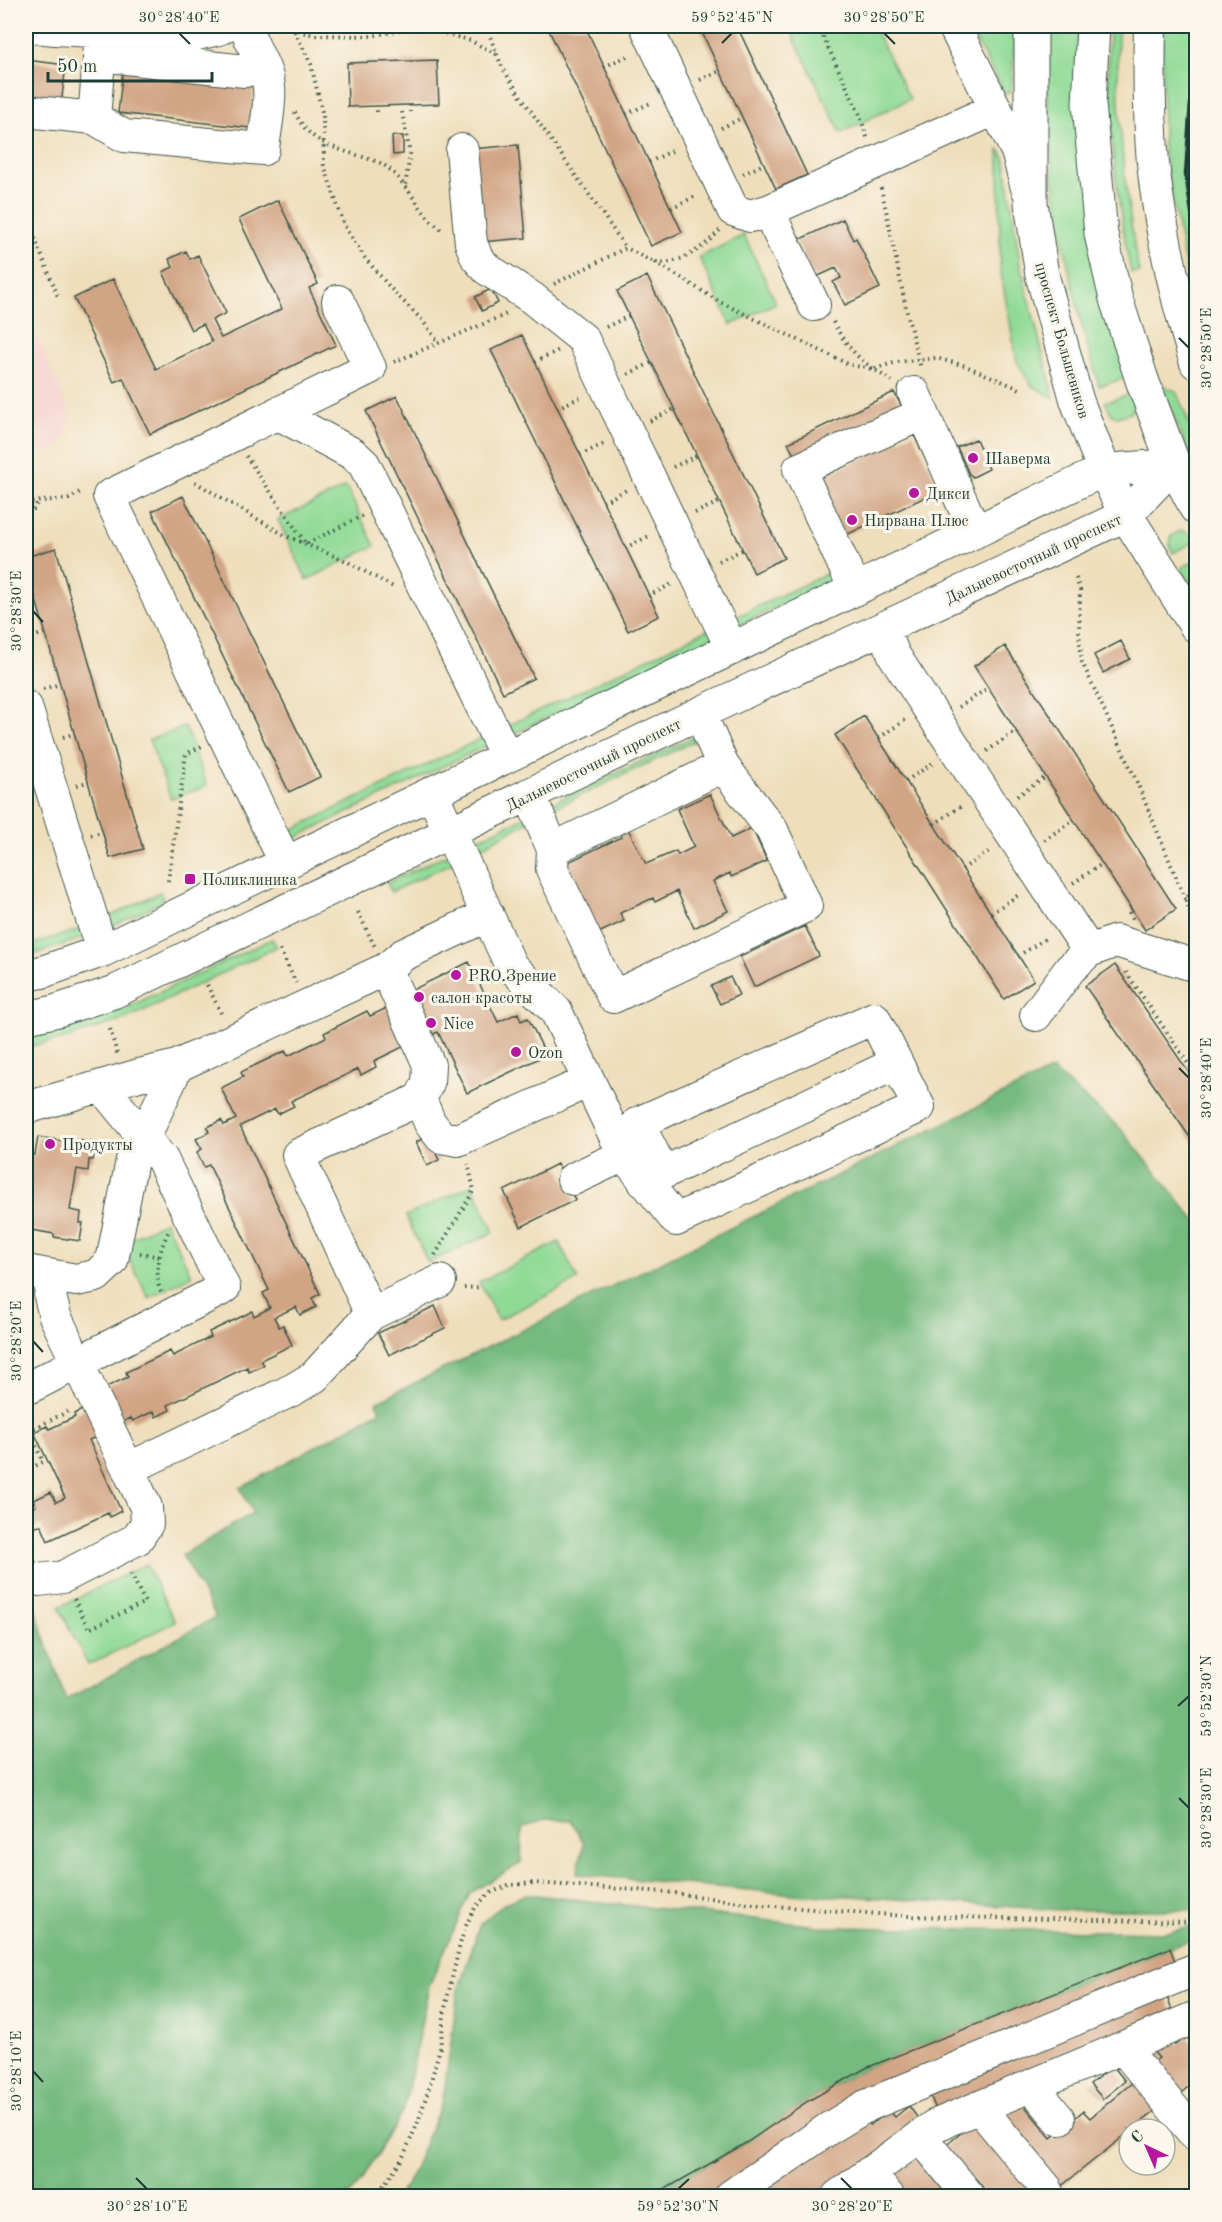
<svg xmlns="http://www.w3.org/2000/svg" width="1222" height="2222" viewBox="0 0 1222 2222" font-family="'Old Standard TT',serif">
	<rect width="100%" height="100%" fill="#fbf7ec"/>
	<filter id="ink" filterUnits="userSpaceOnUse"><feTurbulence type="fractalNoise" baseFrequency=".0167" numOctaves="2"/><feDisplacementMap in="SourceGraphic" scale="12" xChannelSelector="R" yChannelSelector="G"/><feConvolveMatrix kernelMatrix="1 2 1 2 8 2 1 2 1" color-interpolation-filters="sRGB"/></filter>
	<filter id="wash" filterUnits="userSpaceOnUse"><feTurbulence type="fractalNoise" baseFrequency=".008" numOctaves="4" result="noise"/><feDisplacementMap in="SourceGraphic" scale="24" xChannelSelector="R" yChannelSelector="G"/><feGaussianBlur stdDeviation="1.35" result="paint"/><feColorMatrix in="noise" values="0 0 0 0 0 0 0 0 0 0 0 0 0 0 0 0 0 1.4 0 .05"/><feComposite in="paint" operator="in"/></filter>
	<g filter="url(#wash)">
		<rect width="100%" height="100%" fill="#efdebc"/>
		<path fill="#f7d0cd" d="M26 312 71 416 66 433 57 446 44 453 26 455Z"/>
		<path fill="#90da96" stroke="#588c65" stroke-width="1.5" d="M788 26H873L910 99 841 133Z
			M968 26H1016L1011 92 1005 94Z
			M1048 26H1077L1126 378 1099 386C1077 313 1060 239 1052 163 1047 117 1048 71 1048 26Z
			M1109 26H1118C1116 109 1124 190 1139 272L1131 273C1115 192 1106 109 1109 26Z
			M1162 26H1193L1182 172 1196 252V323L1163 149Z
			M999 148 1005 160 1020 264 1054 398 1032 386 1017 362 1000 268Z
			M744 235 776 303 731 325 699 257Z
			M1161 385 1176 391 1196 440V470Z
			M1132 394 1134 407 1130 413 1118 417 1112 415 1105 402Z
			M346 487 375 546 307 580 278 520Z
			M1182 530 1192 535 1196 541 1173 553 1170 548 1171 536Z
			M1196 560V593L1181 568Z
			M832 571 836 580 733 628 729 620Z
			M713 627 717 636 505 738 501 729Z
			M185 727 207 786 171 799 149 740Z
			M488 735 492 743 285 843 281 835Z
			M695 736 699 739 550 810 548 805Z
			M529 815 531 820 473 852 474 844 478 839Z
			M445 855 456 861 391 892 387 883Z
			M160 892 164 901 104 930 101 921Z
			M85 928 87 937 38 953 26 956V946Z
			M272 939 277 947 128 1018 64 1039 26 1047V1038L62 1030 124 1009Z
			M472 1185 494 1232 428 1263 406 1216Z
			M165 1221 192 1276 149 1298 121 1244Z
			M559 1242 578 1280 498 1320 479 1282Z
			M146 1564 175 1622 88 1665 59 1607Z"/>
		<path fill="#74ba7f" stroke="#4a7c5a" stroke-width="1.5" d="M1052 1070 1119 1127 1196 1221V1910H1061L851 1896 803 1895 577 1874 584 1843 571 1821 543 1820 522 1828 521 1863 470 1893 429 1986 404 2109 360 2183 348 2196H26V1602L33 1603 66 1700 216 1617 182 1555 253 1513 240 1488 380 1411 376 1402Z
			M526 1894 827 1927 1170 1932 1196 1926V1938L866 2068 808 2101 746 2143 653 2196H397L408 2183 443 2099 458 1991 480 1924 504 1904Z"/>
		<g id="blocks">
			<path fill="#d1a484" d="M547 26H585L682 232 651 246Z
				M699 26H737L807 175 776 189Z
				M26 60 66 65 61 105 26 101Z
				M437 60 439 104 348 107 347 63Z
				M123 69 255 84 250 128 118 113Z
				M392 136H403V154L393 155Z
				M518 145 526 238 481 242 472 149Z
				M278 200 318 284 309 288 336 345 150 434 123 378 114 382 74 298 113 279 156 369 212 342 203 324 191 330 163 272 173 267 169 259 186 251 190 259 198 255 226 313 212 320 221 338 282 309 239 219Z
				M843 219 853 240 856 238 880 288 845 305 833 282 841 278 836 268 814 278 796 241Z
				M647 276 784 558 754 573 617 291Z
				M491 289 498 303 482 311 475 297Z
				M522 335 659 616 628 631 491 350Z
				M894 392 902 407 796 459 788 443Z
				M397 396 534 678 503 693 366 411Z
				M913 433 940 490 842 537 815 480Z
				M976 439 989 469 973 477 969 474 957 447Z
				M183 496 320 777 289 792 152 511Z
				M56 548 143 849 110 858 26 565V557Z
				M1121 641 1130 659 1103 673 1094 655Z
				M1005 646 1176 909 1145 930 974 666Z
				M864 716 1034 980 1004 999 835 735Z
				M710 794 731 838 752 828 767 861 731 877 730 873 713 881 728 911 694 928 677 891 655 902 653 898 620 913 624 921 592 936 560 866 621 837V833L628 829 646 864 676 851 678 855 694 847 677 809Z
				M805 926 819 956 754 987 740 957Z
				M469 962 498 1022 518 1013 521 1021 528 1018 546 1055 467 1093 438 1032 429 1036 408 992Z
				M1115 965 1196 1083V1146L1085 986Z
				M730 977 739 995 720 1004 711 986Z
				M389 1007 407 1045 374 1061 376 1067 361 1075 358 1069 291 1101 294 1106 278 1114 275 1109 240 1126 320 1294 312 1298 316 1307 300 1315 296 1307 274 1317 279 1327 283 1325 292 1345 261 1360 264 1365 249 1372 247 1367 168 1405 170 1410 156 1417 154 1411 133 1421 131 1418 122 1422 106 1387 128 1377 126 1372 170 1351 173 1356 211 1337 209 1332 245 1315 252 1311 254 1316 270 1308 263 1293 269 1290 209 1165 204 1167 197 1152 202 1149 196 1139 209 1132 207 1127 221 1120 224 1125 236 1119 221 1088 243 1077 241 1072 285 1051 288 1056 326 1037 324 1033 367 1011 370 1016Z
				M428 1136 439 1160 427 1166 416 1142Z
				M38 1137 69 1142V1139L96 1143 93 1160H89L88 1171 77 1169 70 1210 81 1212 80 1223H83L80 1241 54 1237V1234L26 1229V1165H28L30 1154 35 1155Z
				M557 1164 575 1200 521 1227 504 1191Z
				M435 1306 445 1328 389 1355 378 1333Z
				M86 1408 103 1434 89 1440 121 1511 110 1517 108 1513 48 1541 41 1525 34 1528 26 1511 36 1506 34 1500 51 1492 56 1502 65 1498 34 1432 47 1426 49 1429 75 1417 74 1414Z
				M1170 1948 1178 1969 759 2164 704 2196H653L746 2143 808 2101 866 2068Z
				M1166 1994 1174 2016 937 2112 928 2090Z
				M1169 2036 1175 2045 1186 2036 1196 2048V2080L1180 2094 1154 2062 1159 2058 1152 2050Z
				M1113 2066 1125 2081 1103 2099 1090 2084Z
				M1133 2082 1156 2110 1132 2129H1129V2132L1059 2188 999 2116 1019 2099 1051 2138 1083 2111 1090 2118Z
				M909 2106 922 2124 823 2196H753L863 2115 870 2125 890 2111 895 2117Z
				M977 2120 1040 2196H986L945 2146Z
				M918 2153 952 2196H903L888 2177Z"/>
		</g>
	</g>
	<g filter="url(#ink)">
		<use href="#blocks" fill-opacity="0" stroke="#3e5548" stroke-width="1.5"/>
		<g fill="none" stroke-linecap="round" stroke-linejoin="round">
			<g stroke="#3e5548" stroke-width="34">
				<path id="minor" d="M27 26 55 29 189 36 219 29 224 26
					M646 26 733 210 750 216 768 211 995 109
					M954 26 1017 151 1027 188
					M1150 26C1149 71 1149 117 1153 163 1160 231 1176 298 1196 363
					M99 55 245 71 262 64
					M26 111 94 118 124 136 263 149C265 130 271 105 269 87 267 66 251 47 246 26
					M94 118 101 35
					M462 150 471 243 477 258 487 269 532 298 583 339 732 649
					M768 211 814 305
					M914 393 975 532
					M277 413 353 454 364 464 506 756
					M855 589 799 469 922 414
					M883 629 894 655 927 706 1089 951 1116 941 1196 966
					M26 707 102 951
					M700 713 723 766
					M723 766 772 830 806 906 613 997 552 869 553 849Z
					M529 794 553 849
					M286 864 109 496 370 368 338 301
					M386 969 429 1065 428 1083 420 1099
					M26 975 42 972 102 951 1104 470 1174 465
					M1036 1015 1070 969 1089 951
					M26 1018 56 1011 114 992 700 713 1126 515 1174 465
					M26 1106H33L139 1075 177 1066 386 969 403 955 488 915
					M624 1155 676 1220 919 1107 874 1018 638 1123 663 1173 644 1182
					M663 1173 897 1063
					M573 1179 624 1155 589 1081
					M26 1271 76 1280 96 1276 112 1261 132 1160 144 1138 102 1087
					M54 1277 50 1296 55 1316 128 1469
					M371 1314 440 1281
					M26 1389 224 1288 162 1159 144 1138 177 1066
					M26 1576 39 1580 63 1577 137 1539 147 1524 146 1507 128 1469 294 1389 314 1377 371 1314 298 1155 420 1099 430 1123 441 1137 458 1140 589 1081 556 1011 511 966 432 793
					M1123 2048 1196 2136
					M1032 2086 1059 2119
					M979 2107 1046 2188
					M920 2136 969 2196
					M869 2173 888 2196
					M731 2196 828 2129 866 2106 1196 1969
					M838 2196 934 2126 1196 2017"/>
			</g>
			<g stroke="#3e5548" stroke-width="35">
				<path id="major" d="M1031 26V203L1042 275 1077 401 1104 470 1126 515 1196 626
					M1093 26 1089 104 1101 234 1116 299 1142 380 1174 465 1196 508"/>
			</g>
			<path stroke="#3e5548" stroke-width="4" stroke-dasharray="1.5 4.5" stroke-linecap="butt" d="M292 26 311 64 323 116 324 165 344 225 365 258 393 291 422 320 439 343
				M294 26 301 32 316 35 372 36 420 26 471 41 496 54
				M486 26 502 67 519 94 626 248
				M818 26 859 113 868 140
				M676 33 692 26
				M604 67 631 54
				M700 80 720 71
				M410 105V112
				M295 112C309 144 336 148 366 158 372 160 379 162 384 165 407 181 421 216 443 231
				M377 112V106
				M402 112 410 154 405 187
				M626 114 653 102
				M721 128 742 118
				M649 162 676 149
				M743 174 764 164
				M881 188C895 248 904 309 921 368
				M671 208 698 195
				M26 216 59 299
				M655 262 720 302 850 365 872 369 897 362 936 358 966 366 1020 389
				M554 284 626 248C635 252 643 258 652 261 676 269 706 246 720 230
				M833 322C849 352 864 364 892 381
				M606 327 629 316
				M394 362 509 313
				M535 362 559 350
				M628 374 651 363
				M557 408 583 396
				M650 421 674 409
				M580 455 606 443
				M246 456 306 544 362 516
				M673 467 696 456
				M195 482 286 536 346 561 395 588
				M26 502 69 499 83 490
				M603 502 628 489
				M26 507 36 502
				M695 513 719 502
				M26 520 39 501
				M625 548 651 535
				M719 561 742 550
				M1076 578 1080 590 1079 633 1082 662 1136 780 1186 901
				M26 586 31 584
				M648 596 672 584
				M26 639 45 633
				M43 689 60 684
				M959 707 988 688
				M63 737 74 734
				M879 738 905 720
				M987 751 1016 731
				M906 781 933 763
				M77 785 88 782
				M1017 796 1046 777
				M934 824 963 805
				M91 835 102 832
				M1044 840 1074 820
				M962 869 992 850
				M1196 879 1186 901 1196 931
				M168 881 186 754 202 746
				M1073 883 1102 864
				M1131 908 1128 910 1133 919
				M358 912 375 947
				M991 913 1020 894
				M280 950 296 983
				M1018 956 1048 937
				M1126 972 1196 1075
				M207 985 223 1017
				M110 1029 118 1057
				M26 1052 30 1081
				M140 1253 160 1257
				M435 1255 474 1190 468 1164
				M464 1288 482 1287
				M161 1292C153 1276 160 1246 169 1231
				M26 1424 43 1462 26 1470
				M29 1431 71 1410
				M74 1599 89 1629 145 1602 130 1572
				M376 2196 402 2159 417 2125 429 2088 440 2048 445 2008 460 1944 467 1923 476 1906 490 1893 509 1885 533 1883 666 1892 761 1905 905 1916 1193 1922"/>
			<use href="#minor" stroke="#fff" stroke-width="32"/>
			<use href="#major" stroke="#fff" stroke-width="33"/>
			<path stroke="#1f3d34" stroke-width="4.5" d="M1196 30 1186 174 1196 238"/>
		</g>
	</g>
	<path fill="none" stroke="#1f3d34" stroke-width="2" d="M179 33 190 44M884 33 895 44M722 43 732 33M1179 338 1189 348M33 611 43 622M1179 1068 1189 1078M33 1341 43 1352M1178 1706 1189 1696M1179 1798 1189 1808M33 2071 43 2082M136 2178 147 2189M841 2178 852 2189M678 2189 689 2179"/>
	<g fill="#b5179e" stroke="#fbf7ec" stroke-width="2">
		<circle cx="973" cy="458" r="6"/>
		<circle cx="914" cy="493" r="6"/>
		<circle cx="852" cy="520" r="6"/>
		<rect x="184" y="873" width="12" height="12" rx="3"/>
		<circle cx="456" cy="975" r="6"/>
		<circle cx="419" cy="997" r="6"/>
		<circle cx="431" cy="1023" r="6"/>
		<circle cx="516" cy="1052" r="6"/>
		<circle cx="50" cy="1144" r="6"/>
	</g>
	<g text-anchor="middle" stroke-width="6" stroke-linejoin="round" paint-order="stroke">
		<g font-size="16" fill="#1f3d34" stroke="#fbf7ec">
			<text transform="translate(1063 340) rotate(74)" y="6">проспект Большевиков</text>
			<text transform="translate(1033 558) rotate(-25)" y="6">Дальневосточный проспект</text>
			<text transform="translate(593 764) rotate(-26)" y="6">Дальневосточный проспект</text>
		</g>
		<g font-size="16" fill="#1f3d34" stroke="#fbf7ec" text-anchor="start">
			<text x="985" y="464">Шаверма</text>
			<text x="926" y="499">Дикси</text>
			<text x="864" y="526">Нирвана Плюс</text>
			<text x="202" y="885">Поликлиника</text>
			<text x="468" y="981">PRO.Зрение</text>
			<text x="431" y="1003">салон красоты</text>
			<text x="443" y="1029">Nice</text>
			<text x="528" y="1058">Ozon</text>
			<text x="62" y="1150">Продукты</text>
		</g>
	</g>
	<rect width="1222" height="2222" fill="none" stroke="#fbf7ec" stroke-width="66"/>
	<g transform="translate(1147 2147) rotate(316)"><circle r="28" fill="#fbf7ec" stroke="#a3ada2" stroke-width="1.5"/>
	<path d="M0-4.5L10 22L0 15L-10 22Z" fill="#b5179e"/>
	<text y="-9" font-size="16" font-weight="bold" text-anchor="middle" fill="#1f3d34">С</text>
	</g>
	<path d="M48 72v9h164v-9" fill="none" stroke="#1f3d34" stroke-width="3"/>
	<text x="57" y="72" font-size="18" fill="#1f3d34" stroke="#fbf7ec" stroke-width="4.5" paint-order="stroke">50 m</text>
	<rect x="33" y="33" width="1156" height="2156" fill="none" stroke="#1f3d34" stroke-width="2"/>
	<g font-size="15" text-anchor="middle" fill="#1f3d34">
		<text x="179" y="22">30°28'40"E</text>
		<text x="732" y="22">59°52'45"N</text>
		<text x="884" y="22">30°28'50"E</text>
		<text transform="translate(1206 348) rotate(-90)" y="5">30°28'50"E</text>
		<text transform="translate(16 611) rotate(-90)" y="5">30°28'30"E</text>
		<text transform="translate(1206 1078) rotate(-90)" y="5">30°28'40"E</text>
		<text transform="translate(16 1341) rotate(-90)" y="5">30°28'20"E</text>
		<text transform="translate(1206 1696) rotate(-90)" y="5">59°52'30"N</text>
		<text transform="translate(1206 1808) rotate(-90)" y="5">30°28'30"E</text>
		<text transform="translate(16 2071) rotate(-90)" y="5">30°28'10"E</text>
		<text x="147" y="2211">30°28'10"E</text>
		<text x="678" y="2211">59°52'30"N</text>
		<text x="852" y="2211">30°28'20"E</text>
	</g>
</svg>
